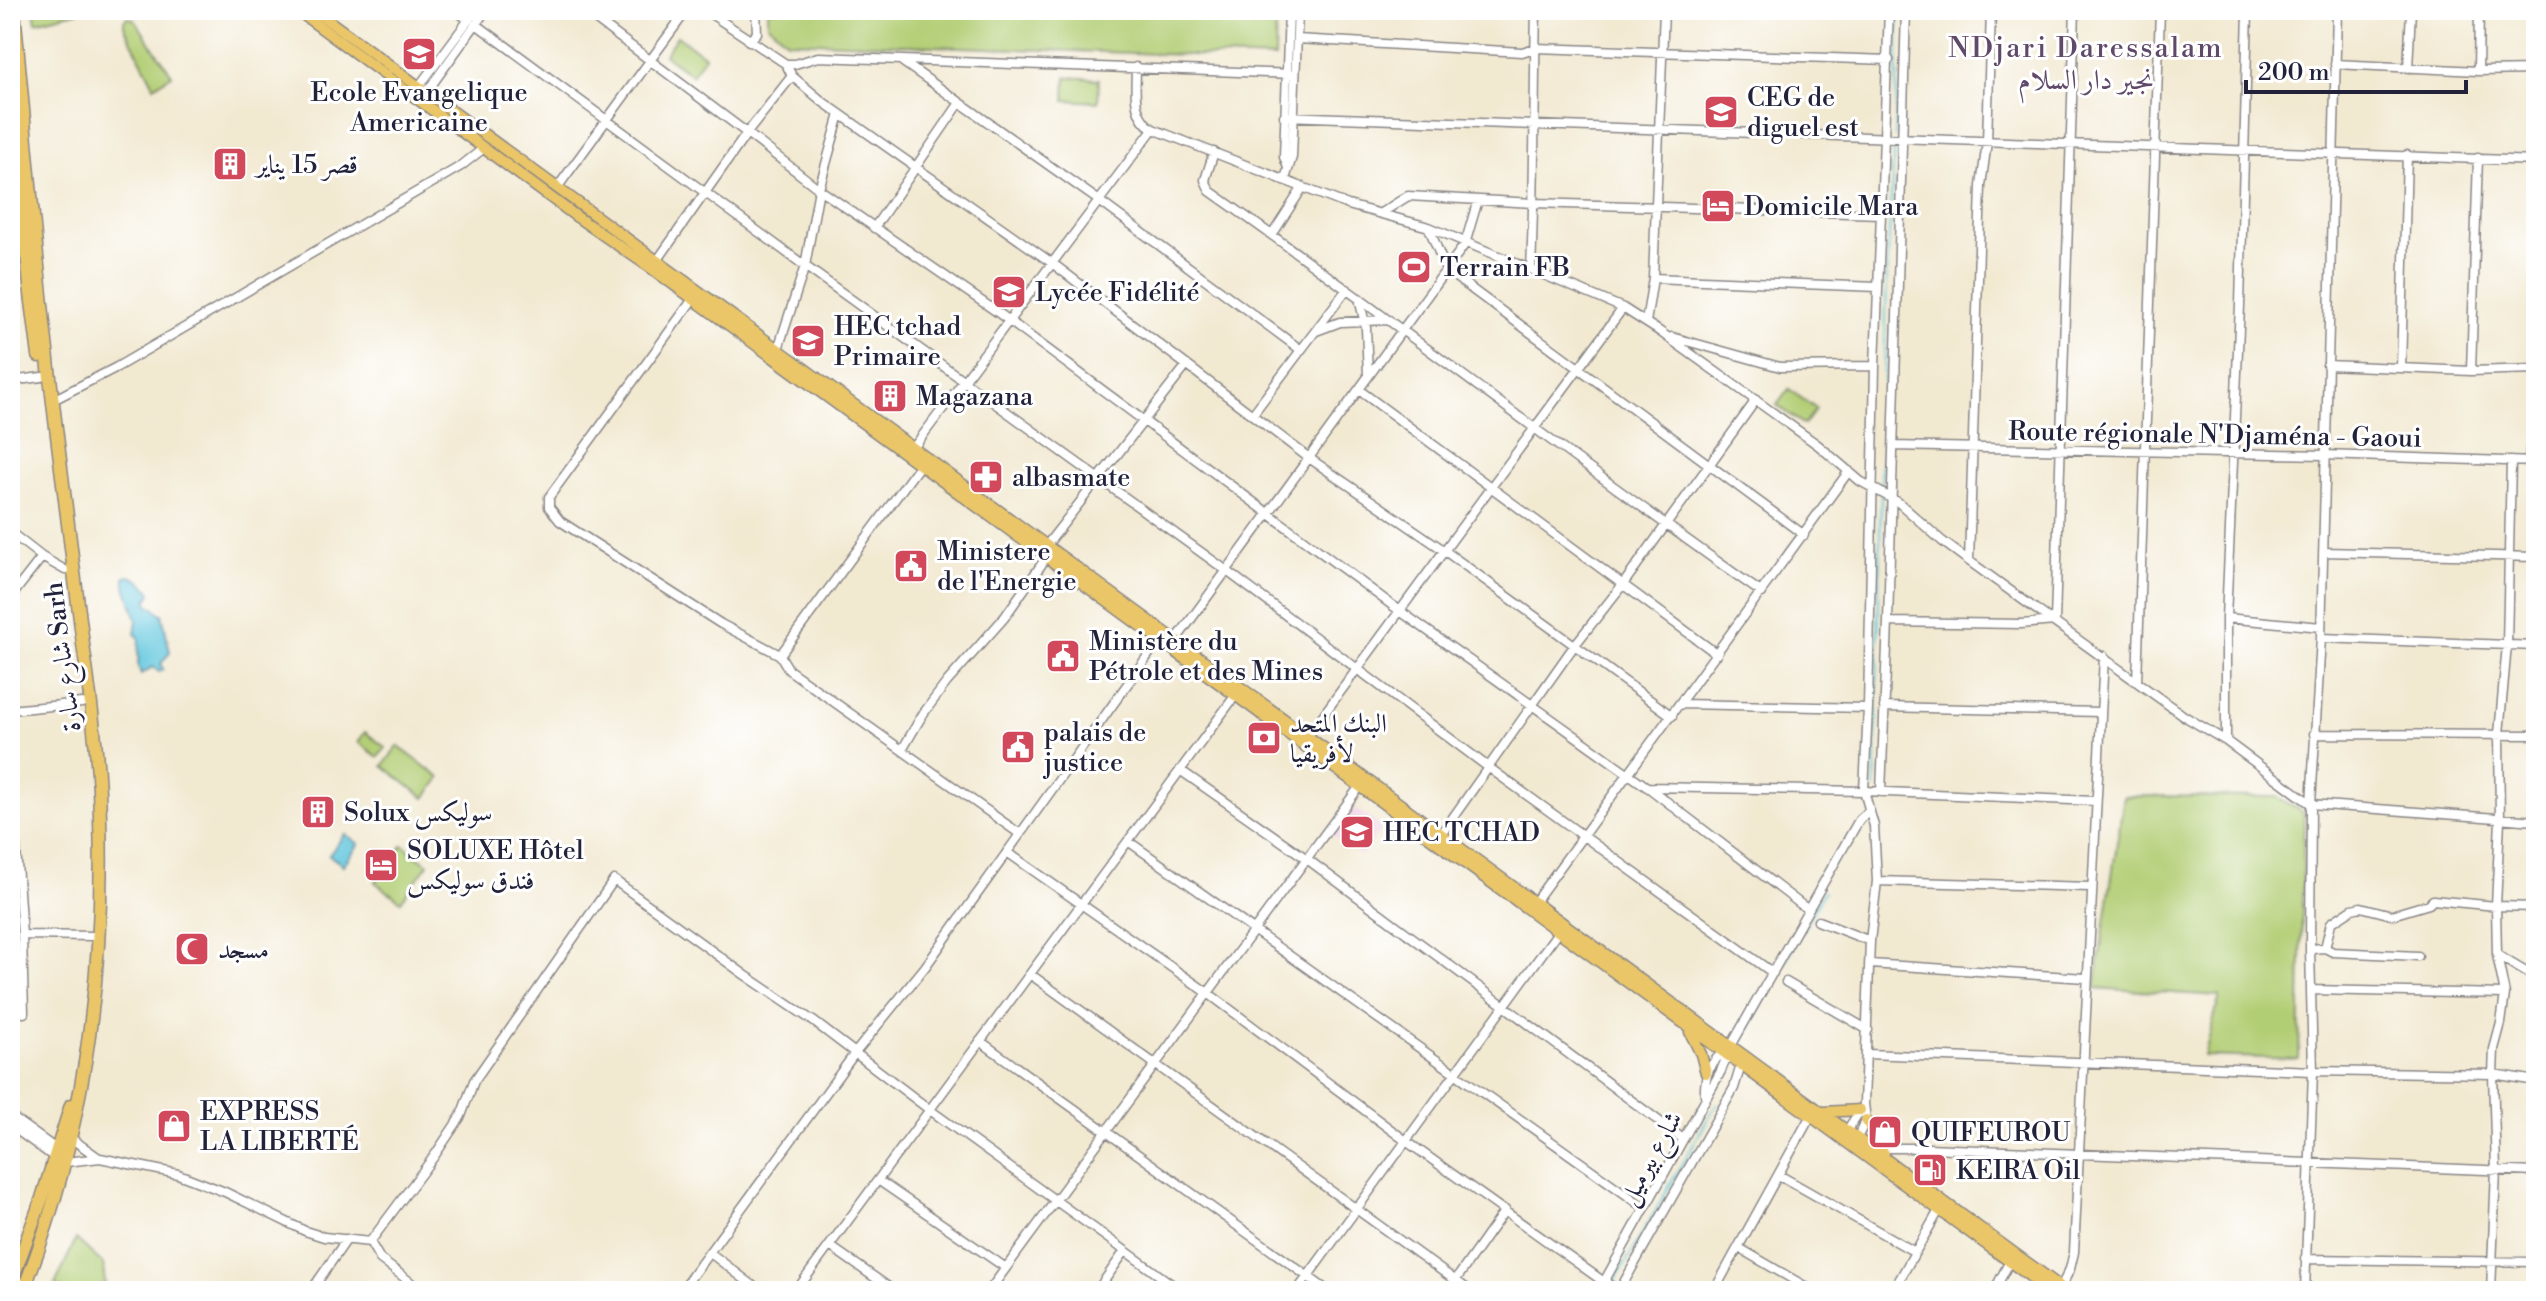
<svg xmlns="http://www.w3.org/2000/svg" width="2546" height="1301" viewBox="0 0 2546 1301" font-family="'Libre Bodoni',Amiri,serif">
	<rect width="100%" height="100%" fill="#fff"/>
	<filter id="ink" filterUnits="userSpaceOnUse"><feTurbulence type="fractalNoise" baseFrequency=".0125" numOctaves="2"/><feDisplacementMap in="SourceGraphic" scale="16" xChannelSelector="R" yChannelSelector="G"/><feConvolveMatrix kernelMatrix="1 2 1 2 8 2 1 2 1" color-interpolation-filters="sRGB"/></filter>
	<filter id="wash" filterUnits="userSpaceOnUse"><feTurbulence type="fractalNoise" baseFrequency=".006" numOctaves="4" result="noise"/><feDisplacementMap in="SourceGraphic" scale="32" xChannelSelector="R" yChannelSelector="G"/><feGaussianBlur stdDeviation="1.8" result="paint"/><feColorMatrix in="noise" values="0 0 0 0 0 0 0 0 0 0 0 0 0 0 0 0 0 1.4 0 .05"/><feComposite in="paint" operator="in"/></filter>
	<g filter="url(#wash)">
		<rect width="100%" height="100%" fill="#f2e9d1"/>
		<path fill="#f0d0e4" d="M1354 808 1382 828 1361 856 1333 836Z"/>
		<path fill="#b2ce74" stroke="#6a7858" stroke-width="2" d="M34 10H83L36 22Z
			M768 10H1276L1275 58 787 41 768 24Z
			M127 17 135 20 172 75 154 86 124 26V21Z
			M677 36 705 56 692 75 664 55Z
			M1066 77 1099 79 1098 102 1065 100Z
			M1789 389 1816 409 1804 425 1777 405Z
			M365 732 386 748 378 757 358 742Z
			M398 746 440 778 425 798 383 766Z
			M2124 796 2277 797 2304 813 2299 1059 2204 1056 2220 996 2095 988Z
			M403 845 428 864 401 901 375 882Z
			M76 1239 103 1264 105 1284C87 1291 73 1295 55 1285Z"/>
		<path fill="#60c6dd" stroke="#41748c" stroke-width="2" d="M129 576C138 578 148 586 151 594L147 600 148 604 162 614 170 652 161 664 163 670 159 672 153 667 141 674 138 666 139 637 135 634 137 620 125 583V577Z
			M345 834 359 844 343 865 329 855Z"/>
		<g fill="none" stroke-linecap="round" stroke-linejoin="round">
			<path stroke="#60c6dd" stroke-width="2" d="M1895 137 1899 10
				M1881 488 1887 274 1894 143
				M1875 788 1881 495
				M1740 1044 1824 891
				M1614 1283 1717 1103"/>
		</g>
	</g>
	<g filter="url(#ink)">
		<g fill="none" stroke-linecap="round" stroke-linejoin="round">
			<g stroke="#8a8686" stroke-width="11">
				<path id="minor" d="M455 10 469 20
					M583 10 747 133 819 189 1000 314 1400 611 1647 787 1864 791 2095 801
					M705 10 786 64H795L818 57 1295 74
					M476 24 805 266 1227 571 1488 767 1773 973
					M1297 39 1522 52 1535 48 1889 60
					M749 41 757 33 756 10
					M900 60 1098 200 1301 350
					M786 64 792 76 823 102 1052 263 1309 458 1445 551 1672 716
					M2335 64 2478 71 2536 70
					M1136 67C1136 90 1131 115 1153 129L1348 205 1429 227 1623 308 1659 331 1818 445 1860 481 1898 502 1942 541 1969 561 2184 716 2226 741 2311 804 2536 821
					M2408 68 2411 10
					M2478 71 2479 10
					M417 89 476 10
					M423 97 486 10
					M1284 116 2536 161
					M1214 152 1205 180 1210 191C1396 322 1575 462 1762 593
					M1288 168 1284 157 1289 10
					M1285 179 1292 157 1298 10
					M557 188 687 10
					M1381 213 1408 196 1534 203 1881 214
					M874 228 959 104
					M1429 228 1446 270 1804 535
					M1272 235 1303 187
					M657 261 747 133 792 76
					M1531 269C1535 183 1534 96 1536 10
					M1653 278 1878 287
					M1359 298 1366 328 1368 375
					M693 299 549 497V507L560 521 721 624 780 655 789 670 1020 834
					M1646 322 1653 278 1664 10
					M1316 331 1340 322 1389 320
					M1672 337 1780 367 1875 366
					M778 349 805 266 819 189 840 114
					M2327 365 2471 371 2536 369
					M2401 368 2407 155
					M2471 371 2478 158
					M10 381 42 377
					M1359 390 1717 654
					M53 400 117 367 461 166 484 148
					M1252 415 1347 289
					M1893 446 2324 455 2536 462
					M911 451 1153 129
					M2529 461 2536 384
					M10 532 42 557 65 570
					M1046 546 1187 365
					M2323 552 2536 557
					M1969 561 1981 186 1987 142 1991 10
					M10 598 42 557
					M2226 618 2321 627
					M1888 622 2021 624 2055 621 2075 10
					M2321 638 2536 646
					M1173 644 1465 244 1478 200
					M780 655 920 465
					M2137 682 2160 10
					M1681 704 1868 708
					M1884 707 2100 712
					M10 710 82 703
					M2314 734 2536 735
					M1307 737 1623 308
					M2226 741V618L2240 305 2248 10
					M902 750 923 714 947 682 1004 618 1046 558
					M10 763 22 935 24 1013
					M1180 770 1307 859 1683 1139
					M1649 788 1807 909
					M1881 792 1888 622 1906 10
					M1442 833 1574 646 1624 583 1756 400
					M1128 841 1645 1208
					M1007 852 1208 993 1406 1141 1604 1282 1621 1291
					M1877 881 2090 887
					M1531 907 1849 471
					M1818 921 1870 941
					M22 935 93 936
					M2325 948 2331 923 2352 909 2361 907 2392 915 2429 904 2433 900 2496 906 2536 907
					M2310 949 2325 948 2333 952 2418 956
					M2497 955 2536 978
					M1870 964 2086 978
					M1030 974 1470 1291
					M1786 982 1868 1030
					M2311 990 2505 994
					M980 1041 1328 1291
					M1867 1054 2313 1071 2493 1074 2536 1081
					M1705 1095C1704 1075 1710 1062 1727 1049
					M10 1116 56 1149
					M10 1125 54 1157
					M1845 1133 1862 1108
					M72 1139 99 1158
					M1856 1140 1866 1120 1864 1104 1870 941 1877 881 1874 826 1864 791 1868 708 1875 366 1889 10
					M1880 1148H1928L2536 1172
					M66 1162 100 1158 178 1174 225 1192 305 1231 324 1237 370 1242 380 1259 422 1291
					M1779 1175 1915 1252
					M878 1180 1006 1268
					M370 1242 435 1155 461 1116 474 1081 614 880 745 975 813 1021 930 1110 1181 1291
					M830 1246 894 1291
					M1739 1248 1813 1291
					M709 1252 760 1291
					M2305 1259 2536 1262
					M2061 1287 2070 1269 2074 1252 2104 656
					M311 1291 347 1239
					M681 1291 855 1053 925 967 1159 640
					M796 1291 1235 696
					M989 1291 1360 786
					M1097 1291 1125 1251
					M1297 1291 1558 932
					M1448 1291 1505 1210
					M1599 1291 1721 1071 1731 1046 1859 820 1869 811
					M1619 1291 1734 1088 1741 1065
					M1714 1291 1810 1117
					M1893 1291 1942 1205
					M1994 1291 2012 1257
					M2305 1291 2313 1071 2310 949 2311 804 2321 638 2337 10
					M2491 1291 2496 1170 2493 1074 2494 1049 2501 1023 2505 994 2497 955 2496 906 2500 820 2499 734 2507 645 2511 461"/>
			</g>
			<g stroke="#8a8686" stroke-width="13">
				<path id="major" d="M297 10 577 217 651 268 2050 1291
					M314 10 2066 1291
					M1690 1032 1701 1054 1706 1073
					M1823 1112 1860 1110
					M1866 1120 1884 1154"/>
			</g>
			<g stroke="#8a8686" stroke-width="15">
				<path id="highway" d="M14 10C27 155 40 300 58 444 66 511 75 577 83 644 91 702 99 761 100 819 105 979 82 1142 23 1291
					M10 65 30 286 39 356
					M10 1285 42 1198 71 1105"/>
			</g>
			<use href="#minor" stroke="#fff" stroke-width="8"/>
			<use href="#major" stroke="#eac669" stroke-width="10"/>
			<use href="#highway" stroke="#eac669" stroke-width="12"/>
		</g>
	</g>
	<defs>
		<g id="school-square" transform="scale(1.8)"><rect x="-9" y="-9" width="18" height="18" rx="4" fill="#d1495b" stroke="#fff"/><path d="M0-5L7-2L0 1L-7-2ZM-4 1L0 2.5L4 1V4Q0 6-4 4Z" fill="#fff"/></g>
		<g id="building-square" transform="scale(1.8)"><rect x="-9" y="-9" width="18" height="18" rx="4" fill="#d1495b" stroke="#fff"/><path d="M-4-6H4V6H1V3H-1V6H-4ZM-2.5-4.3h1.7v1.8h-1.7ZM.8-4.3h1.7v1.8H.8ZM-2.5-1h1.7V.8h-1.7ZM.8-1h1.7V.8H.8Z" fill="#fff"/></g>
		<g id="hotel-square" transform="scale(1.8)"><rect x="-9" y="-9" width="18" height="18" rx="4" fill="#d1495b" stroke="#fff"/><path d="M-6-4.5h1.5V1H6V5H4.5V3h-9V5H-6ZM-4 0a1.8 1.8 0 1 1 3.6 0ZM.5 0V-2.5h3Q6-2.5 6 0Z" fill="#fff"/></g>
		<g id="stadium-square" transform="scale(1.8)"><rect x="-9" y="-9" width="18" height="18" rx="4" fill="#d1495b" stroke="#fff"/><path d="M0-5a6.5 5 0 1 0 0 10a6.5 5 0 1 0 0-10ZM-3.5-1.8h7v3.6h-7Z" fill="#fff"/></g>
		<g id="university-square" transform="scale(1.8)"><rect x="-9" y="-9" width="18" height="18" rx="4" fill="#d1495b" stroke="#fff"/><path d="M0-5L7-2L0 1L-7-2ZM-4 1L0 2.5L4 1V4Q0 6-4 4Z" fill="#fff"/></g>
		<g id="pharmacy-square" transform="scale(1.8)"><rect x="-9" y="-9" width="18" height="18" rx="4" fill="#d1495b" stroke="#fff"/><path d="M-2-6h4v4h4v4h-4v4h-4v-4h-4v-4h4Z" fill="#fff"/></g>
		<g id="civic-square" transform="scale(1.8)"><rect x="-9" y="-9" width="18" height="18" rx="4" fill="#d1495b" stroke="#fff"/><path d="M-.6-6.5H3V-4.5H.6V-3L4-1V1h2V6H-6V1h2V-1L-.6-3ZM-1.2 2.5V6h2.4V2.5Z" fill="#fff"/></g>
		<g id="bank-square" transform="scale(1.8)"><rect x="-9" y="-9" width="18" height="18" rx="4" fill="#d1495b" stroke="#fff"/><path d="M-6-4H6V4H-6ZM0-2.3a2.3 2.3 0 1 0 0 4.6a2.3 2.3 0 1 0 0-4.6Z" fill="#fff"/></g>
		<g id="mosque-square" transform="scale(1.8)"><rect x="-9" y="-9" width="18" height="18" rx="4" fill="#d1495b" stroke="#fff"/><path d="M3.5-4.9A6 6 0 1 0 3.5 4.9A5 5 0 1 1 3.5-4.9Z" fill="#fff"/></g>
		<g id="shop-square" transform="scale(1.8)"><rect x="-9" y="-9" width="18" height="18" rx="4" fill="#d1495b" stroke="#fff"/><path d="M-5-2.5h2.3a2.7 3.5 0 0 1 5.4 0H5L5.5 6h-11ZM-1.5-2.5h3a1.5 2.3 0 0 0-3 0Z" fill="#fff"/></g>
		<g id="fuel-square" transform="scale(1.8)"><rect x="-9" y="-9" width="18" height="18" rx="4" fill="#d1495b" stroke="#fff"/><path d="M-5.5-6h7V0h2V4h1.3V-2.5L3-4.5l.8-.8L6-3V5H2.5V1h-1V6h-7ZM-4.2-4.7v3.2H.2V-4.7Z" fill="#fff"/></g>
	</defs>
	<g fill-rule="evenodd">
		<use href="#school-square" x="419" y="54"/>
		<use href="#school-square" x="1721" y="112"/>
		<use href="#building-square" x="230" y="164"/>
		<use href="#hotel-square" x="1718" y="206"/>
		<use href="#stadium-square" x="1414" y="267"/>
		<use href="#university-square" x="1009" y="292"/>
		<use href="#school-square" x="808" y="341"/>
		<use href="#building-square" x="890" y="396"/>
		<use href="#pharmacy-square" x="986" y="477"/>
		<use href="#civic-square" x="911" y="566"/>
		<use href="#civic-square" x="1063" y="656"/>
		<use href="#bank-square" x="1264" y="738"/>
		<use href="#civic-square" x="1018" y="747"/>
		<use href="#building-square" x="318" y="812"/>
		<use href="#university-square" x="1357" y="832"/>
		<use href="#hotel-square" x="381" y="865"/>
		<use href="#mosque-square" x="192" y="949"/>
		<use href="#shop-square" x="174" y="1126"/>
		<use href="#shop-square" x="1885" y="1132"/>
		<use href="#fuel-square" x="1930" y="1170"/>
	</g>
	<g text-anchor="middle" stroke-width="6" stroke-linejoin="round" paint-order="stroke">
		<g font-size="26" fill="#22223b" stroke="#fff" text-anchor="start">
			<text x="419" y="101" text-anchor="middle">Ecole Evangelique<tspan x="419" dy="30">Americaine</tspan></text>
			<text x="1747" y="106">CEG de<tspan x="1747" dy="30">diguel est</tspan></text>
			<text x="256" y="173">قصر 15 يناير</text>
			<text x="1744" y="215">Domicile Mara</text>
			<text x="1440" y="276">Terrain FB</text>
			<text x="1035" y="301">Lycée Fidélité</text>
			<text x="834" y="335">HEC tchad<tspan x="834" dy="30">Primaire</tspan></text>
			<text x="916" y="405">Magazana</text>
			<text x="1012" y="486">albasmate</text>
			<text x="937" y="560">Ministere<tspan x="937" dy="30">de l'Energie</tspan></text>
			<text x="1089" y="650">Ministère du<tspan x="1089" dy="30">Pétrole et des Mines</tspan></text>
			<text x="1290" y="732">البنك المتحد<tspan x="1290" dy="30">لأفريقيا</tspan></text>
			<text x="1044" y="741">palais de<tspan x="1044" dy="30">justice</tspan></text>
			<text x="344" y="821">Solux سوليكس</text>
			<text x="1383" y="841">HEC TCHAD</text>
			<text x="407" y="859">SOLUXE Hôtel<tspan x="407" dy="30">فندق سوليكس</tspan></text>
			<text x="218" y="958">مسجد</text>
			<text x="200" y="1120">EXPRESS<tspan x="200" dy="30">LA LIBERTÉ</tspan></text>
			<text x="1911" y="1141">QUIFEUROU</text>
			<text x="1956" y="1179">KEIRA Oil</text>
		</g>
		<g font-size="26" fill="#22223b" stroke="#fff">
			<text transform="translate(2215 434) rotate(1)" y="9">Route régionale N'Djaména - Gaoui</text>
			<text transform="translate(62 657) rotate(-97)" y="9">شارع سارة Sarh</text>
			<text transform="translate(1650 1158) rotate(-61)" y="9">شارع بيرميل</text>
		</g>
		<g font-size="28" letter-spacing="2" fill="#604a6a" stroke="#fff">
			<text x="2086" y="57">NDjari Daressalam<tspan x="2086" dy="32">نجير دار السلام</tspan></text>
		</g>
	</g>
	<rect width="2546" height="1301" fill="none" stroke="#fff" stroke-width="40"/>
	<path d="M2246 80v12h220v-12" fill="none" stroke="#22223b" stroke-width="4"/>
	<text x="2258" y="80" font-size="24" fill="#22223b" stroke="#ffffff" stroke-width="6" paint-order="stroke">200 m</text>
</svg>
